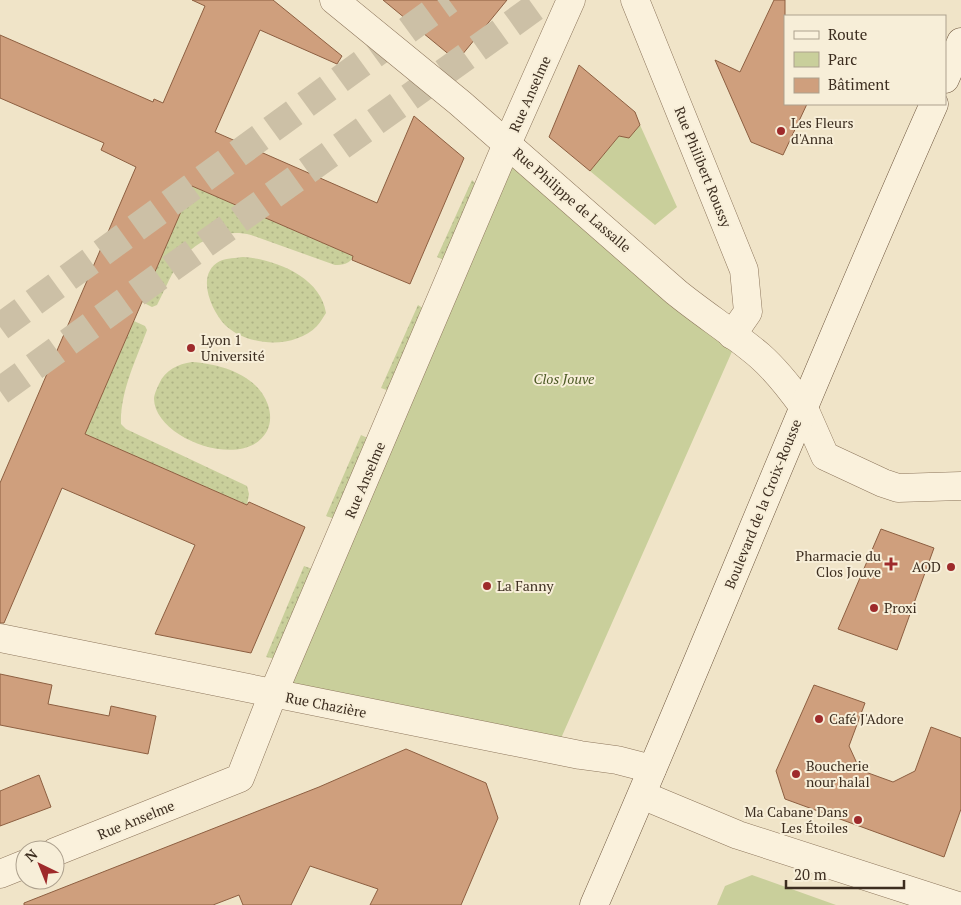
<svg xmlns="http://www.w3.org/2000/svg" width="961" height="905" viewBox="0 0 961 905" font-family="'PT Serif',serif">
	<defs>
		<pattern id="grass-dots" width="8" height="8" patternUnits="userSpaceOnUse" patternTransform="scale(1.25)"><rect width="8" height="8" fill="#c9cf9b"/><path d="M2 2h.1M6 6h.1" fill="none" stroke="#aeb285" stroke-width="1.8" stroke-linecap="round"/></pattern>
	</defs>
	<rect width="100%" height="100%" fill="#f0e4c8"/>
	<path fill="url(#grass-dots)" d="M472 180 480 188 448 262 437 257Z
		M192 186 353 256C351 264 342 265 335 265L251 235C222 228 193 241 177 266 169 278 164 292 157 305L152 307 142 302Z
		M243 257C275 259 321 277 326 313 323 317 321 322 317 326 295 349 248 347 225 325 211 310 195 274 220 261 227 258 236 258 243 257Z
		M418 305 426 310 392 392 381 388Z
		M134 321 145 326 147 330C136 360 120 392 121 424L126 429 247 486 249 494 247 505 85 434Z
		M192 362C221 364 258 375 268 405 271 414 271 423 267 431 245 472 155 439 154 399 154 395 157 388 159 384 165 370 178 364 192 362Z
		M361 435 372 440 338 520 326 516Z
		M304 566 315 570 276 659 266 657Z"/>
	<path fill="#c9cf9b" d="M640 125 677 207 655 225 590 171 619 136 629 137Z
		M508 146 738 338 558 745 274 693Z
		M752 875 836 905H717L725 886Z"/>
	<path fill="#cf9f7d" stroke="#8d5f41" d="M192 0H273L342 56 337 64 260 30 215 132 377 203 414 116 464 158 410 284 352 260 353 256 192 186 85 434 247 505 249 502 305 527 251 653 155 634 195 545 62 488 4 623H0V483L136 167 101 150 104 143 0 98V35L153 102 154 99 163 103 205 6Z
		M383 0H507L457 61Z
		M774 0H785V104H807L783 155 751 142 715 60 740 72Z
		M579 65 635 112 640 125 629 138 619 136 590 171 549 137Z
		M881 529 934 548 897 650 838 629Z
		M0 674 52 685 48 704 109 716 111 706 156 716 148 754 0 725Z
		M814 685 865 703 849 746 860 770 893 782 915 771 931 727 961 738V809L944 857 785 799 776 771Z
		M406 749 486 783 498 818 461 905H370L378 889 310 866 291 905H243L239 895 213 905H24V903L319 787Z
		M39 775 51 807 0 826V791Z"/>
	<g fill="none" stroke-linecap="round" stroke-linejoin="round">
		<path stroke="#ccc0a6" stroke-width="28" stroke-dasharray="28 14" stroke-linecap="butt" d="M0 327 449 0
			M0 391 545 0"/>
		<g stroke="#8d765c" stroke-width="29">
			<path id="minor" d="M635 0 744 270 748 312 732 335
				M803 406 825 456 883 483 898 488 961 486
				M0 638 580 755 617 760 652 769
				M642 795 738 835 955 905
				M55 852 240 778 273 694 507 144 571 0
				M0 874 25 864"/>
		</g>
		<g stroke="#8d765c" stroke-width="29">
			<path id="tertiary" d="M334 0 460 103 676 292C703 314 733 333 760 356 777 371 790 388 803 406"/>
		</g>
		<g stroke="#6f573f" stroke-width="29">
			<path id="secondary" d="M945 79 961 42
				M594 905C710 639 816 369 934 104"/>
		</g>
		<use href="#minor" stroke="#faf1dc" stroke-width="28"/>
		<use href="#tertiary" stroke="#faf1dc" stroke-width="28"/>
		<use href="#secondary" stroke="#faf1dc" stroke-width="28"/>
	</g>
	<g fill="#9e2a2b" stroke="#f7eed8" stroke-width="2">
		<circle cx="781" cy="131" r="5"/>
		<circle cx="191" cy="348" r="5"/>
		<path d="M888.5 556.5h5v5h5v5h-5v5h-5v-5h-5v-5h5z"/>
		<circle cx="951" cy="567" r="5"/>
		<circle cx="487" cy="586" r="5"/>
		<circle cx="874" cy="608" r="5"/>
		<circle cx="819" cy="719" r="5"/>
		<circle cx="796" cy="774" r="5"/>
		<circle cx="858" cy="820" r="5"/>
	</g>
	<g text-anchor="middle" stroke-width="4" stroke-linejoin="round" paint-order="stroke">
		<g font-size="14" fill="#3d2e20" stroke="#f7eed8">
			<text transform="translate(530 94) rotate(-66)" y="5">Rue Anselme</text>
			<text transform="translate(703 167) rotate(68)" y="5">Rue Philibert Roussy</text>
			<text transform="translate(572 200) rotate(41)" y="5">Rue Philippe de Lassalle</text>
			<text transform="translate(365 480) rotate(-67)" y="5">Rue Anselme</text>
			<text transform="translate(763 504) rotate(-68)" y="5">Boulevard de la Croix-Rousse</text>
			<text transform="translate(326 705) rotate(11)" y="5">Rue Chazière</text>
			<text transform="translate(136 820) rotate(-22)" y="5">Rue Anselme</text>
		</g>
		<g font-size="14" fill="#3d2e20" stroke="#f7eed8" text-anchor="start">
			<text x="791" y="128">Les Fleurs<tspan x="791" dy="16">d'Anna</tspan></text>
			<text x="201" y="345">Lyon 1<tspan x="201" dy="16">Université</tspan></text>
			<text x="881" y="561" text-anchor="end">Pharmacie du<tspan x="881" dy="16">Clos Jouve</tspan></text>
			<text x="941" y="572" text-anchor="end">AOD</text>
			<text x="497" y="591">La Fanny</text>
			<text x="884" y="613">Proxi</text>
			<text x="829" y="724">Café J'Adore</text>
			<text x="806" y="771">Boucherie<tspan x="806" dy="16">nour halal</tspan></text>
			<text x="848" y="817" text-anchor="end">Ma Cabane Dans<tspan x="848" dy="16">Les Étoiles</tspan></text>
		</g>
		<g font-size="14" font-style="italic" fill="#4d5a26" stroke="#f7eed8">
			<text x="564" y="384">Clos Jouve</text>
		</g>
	</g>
	<rect x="784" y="15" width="162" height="90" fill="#f7eed8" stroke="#ada18e"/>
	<rect x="794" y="31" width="25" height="8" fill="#faf1dc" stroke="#ada18e"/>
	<text x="828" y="40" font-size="15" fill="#3d2e20">Route</text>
	<rect x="794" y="52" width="25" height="15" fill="#c9cf9b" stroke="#ada18e"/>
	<text x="828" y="65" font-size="15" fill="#3d2e20">Parc</text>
	<rect x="794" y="78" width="25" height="15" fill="#cf9f7d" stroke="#ada18e"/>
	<text x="828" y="90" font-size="15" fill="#3d2e20">Bâtiment</text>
	<g transform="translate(40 865) rotate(317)"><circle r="24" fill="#f7eed8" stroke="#ada18e"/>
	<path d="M0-4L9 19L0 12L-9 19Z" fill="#9e2a2b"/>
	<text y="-8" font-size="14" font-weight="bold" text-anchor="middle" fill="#3d2e20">N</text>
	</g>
	<path d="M786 880v8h118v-8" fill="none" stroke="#3d2e20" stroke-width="2.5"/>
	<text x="794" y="880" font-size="15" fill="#3d2e20" stroke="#f7eed8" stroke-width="4" paint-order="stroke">20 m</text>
</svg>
